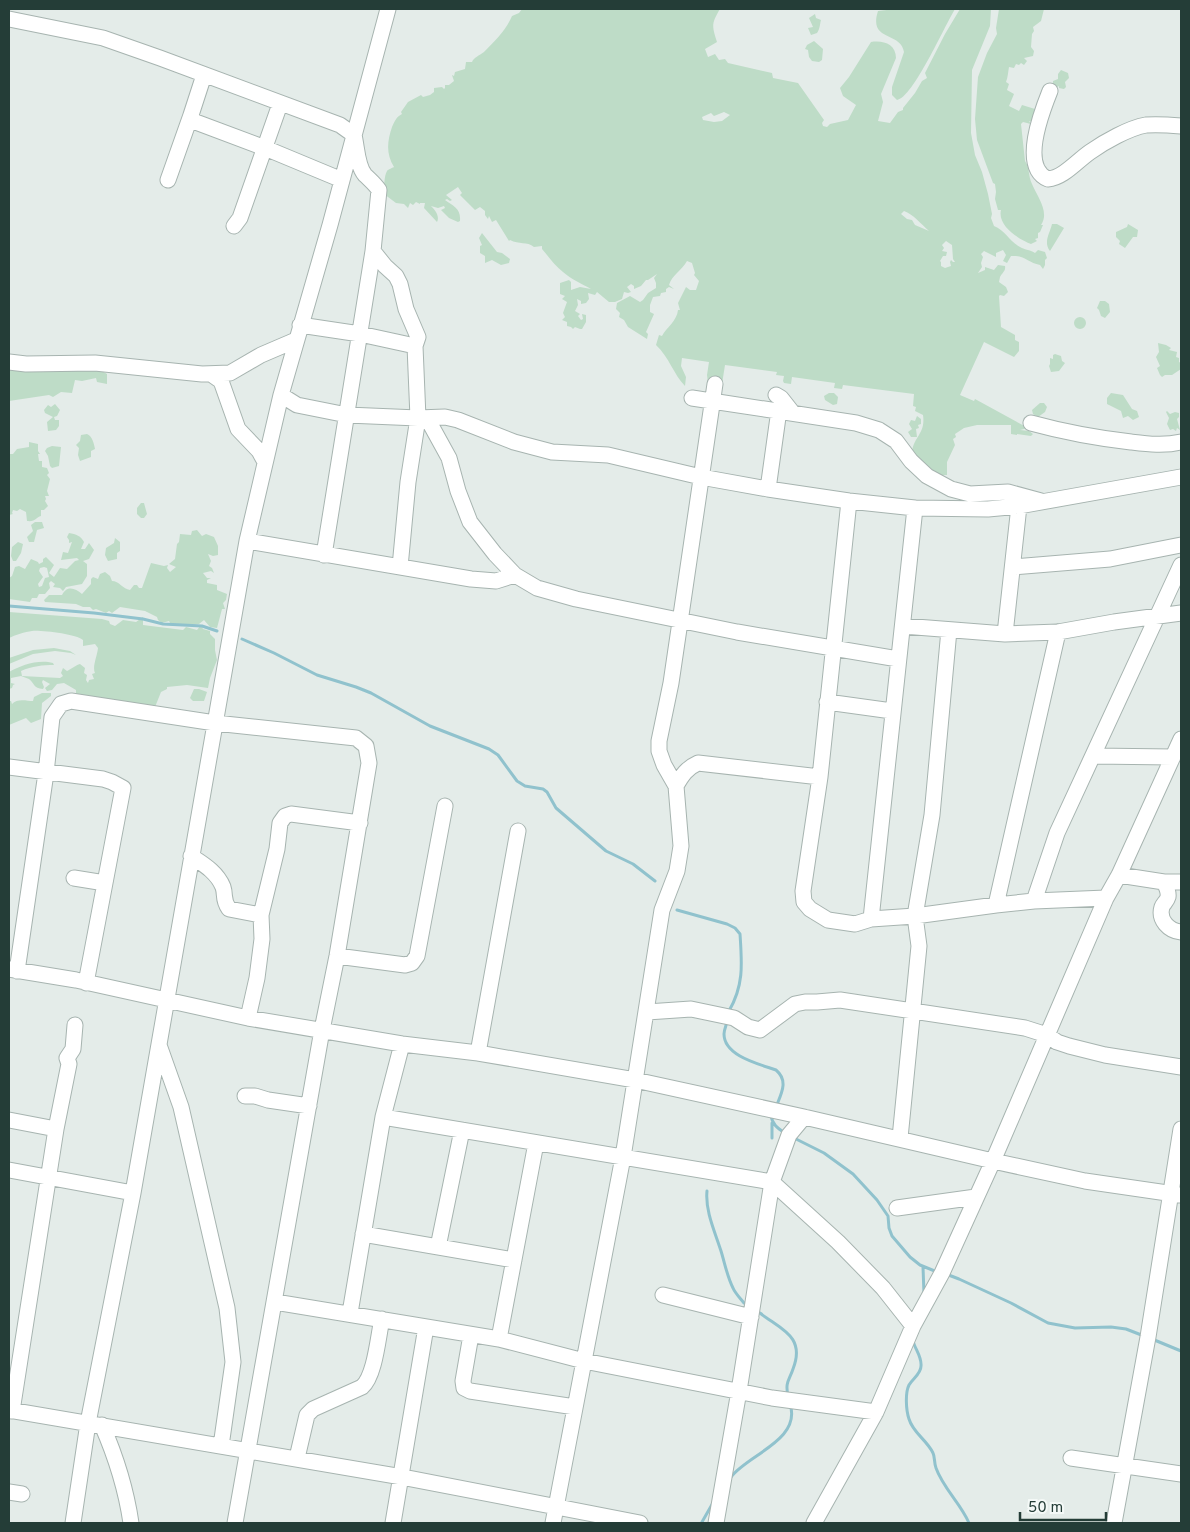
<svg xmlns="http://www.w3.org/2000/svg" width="1190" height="1532" viewBox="0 0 1190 1532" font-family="Overpass,sans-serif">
	<rect width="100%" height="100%" fill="#e4ece9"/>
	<path fill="#bedcc7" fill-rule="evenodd" d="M522 9H720C711 24 712 26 717 42L705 49 708 57 715 54 719 60 725 59 728 63 772 73 773 78 798 83 824 120 822 123 823 126 827 127 830 124 848 120 856 105 843 96 840 88 849 77 871 42C883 40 896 44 896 58L881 94 883 102 878 121 890 123 898 112 903 110V108L915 93 922 81 927 78 925 73 945 34 960 9H991L990 26 972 70 971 133 975 155 982 172 988 194 992 214 991 218 994 226C1005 230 1010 242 1020 247 1025 250 1031 250 1035 253L1038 250 1045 252 1047 258 1045 260V265L1043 269 1040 265C1028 263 1025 255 1011 256L1007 263 1003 261 1006 255 1003 250 996 253V257L984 251 981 254 983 257 981 263 982 267 978 273 985 270V267L994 270 998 265 1005 266C1006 271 1002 273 1000 277L999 282 1006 287 1008 292 1004 296 1000 295 999 296 1001 327 1015 335V340L1019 342V351L1014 357 984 342 960 395 974 401 975 399 1028 428 1020 430 1029 431 1033 434 1031 436 1017 434V435L1011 434V425H977L964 428 955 434 956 437 953 439 955 445 947 462V475H936L912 455C912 437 926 435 923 415L915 411 916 407 913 406 914 394 843 385 842 389 834 388 835 383 792 377 791 384 784 383 783 381 784 376 776 375 777 372 725 365 722 384 709 391 707 375 709 362 682 358 681 366 686 377 685 386C674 375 669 357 656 345L659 335 662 336C666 328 677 321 678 310H680L678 303 686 287 690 290H696L699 281 694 275 695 273 692 263 687 261C682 270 672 275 669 285L674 289 669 287 666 289V292L661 293 660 296 653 297 650 305V312L654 314 646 332 648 334 647 339 628 327 624 320 619 317 620 313 616 309 617 303 630 296 640 302 643 300 648 293 656 288V283L654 278 657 274 648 280H646L641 286 634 289V286L631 284 627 287 631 292 628 293 624 292 622 299 615 302H609L597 292 595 295 588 293 589 299 586 303 581 304V301L577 299 578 305 575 311 580 314 578 316 581 320 583 319 582 314 586 315V322L582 329H580L575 327 573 329 571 327 567 326V322L562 320 565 317 563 313 567 302 562 299 565 296 560 294V283L569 280 571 282V290L580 287 591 289C582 284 571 279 563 272 555 266 549 257 542 249V246L534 247C527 241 519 245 510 240L509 241 496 220 492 222 489 216 488 219 485 215V211L480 207 475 210 460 195 462 193 458 187 446 195 452 200 450 201 447 199 445 200C453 206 461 208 460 221L458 222 449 218 441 210 445 208 444 206 438 208 431 206C435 210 440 216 437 222L424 208 425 203H420V204L416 202 413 205 410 203 408 208 404 204 396 203 384 194C384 188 384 176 387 171 387 170 394 167 394 167 386 154 387 142 392 127 395 121 396 117 402 114L401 112 408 102 421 95 423 97 430 95 434 92V88L442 87 444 89 445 88V85H449L454 81 452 75 454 76 455 72 465 69 466 62H472C474 57 479 56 484 52 495 41 506 30 512 16L519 13ZM724 112 730 115 722 121 714 122 703 120 702 117 711 113 714 116ZM904 211C913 214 921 224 929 231L915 225 912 220 907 219 901 214ZM946 241 952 245 953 259 955 262H953L951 260 950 262 951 266 945 268 941 266V262L940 261 943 256H946L947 252 942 251 944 248 942 245Z
		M895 9H955C945 25 913 98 897 100L892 95V87L904 52C901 31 868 42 878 11Z
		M999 9H1044L1041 21 1033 27 1034 31 1032 34 1031 47 1034 51 1033 56 1024 58 1027 61 1024 65 1021 63 1019 65 1016 64 1014 68 1009 67C1008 72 1008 77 1006 82L1009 84 1007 90 1014 94 1009 106 1019 111 1022 105 1035 109 1033 122 1029 121 1031 124 1023 122 1021 124 1025 161C1030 168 1028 176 1032 184 1037 196 1050 212 1041 225H1043L1040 232 1038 233V238L1035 239 1037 241 1031 244C1020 240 997 226 1001 210H998L995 199 996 192 995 184 993 183 977 140 975 119 978 77 987 53 997 34 996 28Z
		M815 14 816 18 821 20C820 23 820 29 817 33L811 35 808 28 813 27 809 18Z
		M814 41 823 49 822 60 819 62 812 61 809 57 808 50 805 49 807 45Z
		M1061 70 1068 73 1069 78 1065 82 1066 87 1064 89 1059 88V86L1056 88 1053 84V81L1058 79V74Z
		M1052 224H1057L1064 228 1050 251C1043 242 1050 233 1052 224Z
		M1128 224 1138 230 1137 237H1133L1125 248 1119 244 1120 241 1116 237V232L1127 227Z
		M482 233 497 252 502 253 510 259 509 263 501 265 492 260 485 263V256L480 253V246L482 245 479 238Z
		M1100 301H1105L1109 304 1110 312 1105 318 1101 316 1099 310 1097 308Z
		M1074 323a6 6 0 1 1 12 0a6 6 0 1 1-12 0Z
		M1158 343 1166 345 1171 348 1169 350 1177 352 1176 357 1179 358V362L1181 363V369L1172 375H1165L1162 377 1160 375 1157 368 1160 366 1156 357 1159 352Z
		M1055 354 1061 356 1062 361 1065 363 1059 371 1051 372 1049 366 1050 364V358L1053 359V355Z
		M91 365 107 374V384L97 382 96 378 82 381 75 380 72 393 61 392 53 397 49 395 9 401V366Z
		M829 393H834L838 397 837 404 833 405 825 400 824 396Z
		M1111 393 1123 395 1132 409 1137 411 1139 417 1133 420 1128 416 1123 418 1121 411 1107 404V398Z
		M1040 403H1044L1047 407 1045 412 1038 417 1033 414 1032 410Z
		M55 404 60 410 57 416 54 417 55 420H59V426L56 430 48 431 47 422 53 417 45 413 44 410 48 405 51 407Z
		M1167 411 1170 414 1175 412 1179 413V417L1177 419 1180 430 1177 428 1176 431 1173 429 1170 430 1167 424 1169 418 1166 412Z
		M917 416 921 419V424L918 425 919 428 916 429 917 437H911L908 432 912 429 909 424 911 420 915 421Z
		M87 434C92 436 94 443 95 449L91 451V457L80 461 78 455 79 448 76 445 80 441 81 435Z
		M29 442 38 444V451L40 454H38L39 461H42V467L47 468 49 473 47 475 50 479 47 491 49 496H45L46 499 45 501 48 506 44 510H41V516C36 517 36 522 27 521L26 512 20 509 17 511 13 510 12 513 13 514 9 515V454H13L17 449 29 447Z
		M52 446 61 447 59 466 52 468 50 466 48 456 45 451 47 448Z
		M141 503H144L147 514 144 518H141L137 514V508Z
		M35 522H42L44 528 37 530 34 542H29L27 537 33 531 31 525Z
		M197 530 202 536 206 534 214 537 218 546V555L213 556 208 554 211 561 209 566 212 568 214 573 211 571 203 573 207 578H211L207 580V583L217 585V590L227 594 226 600 223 603 225 609H222L217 628 210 627 204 620 199 624 189 625 188 626 171 625 169 621 162 623 158 620 157 617 145 611 120 607 112 613 109 611 106 613 96 609 93 610 90 607H83L76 604 45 602 44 600 49 595H62C67 585 75 588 82 594L91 584V579L93 577 98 579 100 574 105 572 110 576 112 581C119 581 123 589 130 590L134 585H137L139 588H142L151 563 164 566 168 565 167 568 170 572 176 567 169 564 175 559 177 544 179 542 180 534 191 535 192 531Z
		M69 533C76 534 81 536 84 542L81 549H85L89 543 94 550 89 559 83 561 87 564V576L82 584 66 587 63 591 60 588 53 587 55 584 51 581 49 583 50 588 45 594H39L37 598H32L30 602 9 599V578L12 576 15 567 19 566 25 569 31 559 38 562 39 564 43 562V559L46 557 54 565 49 573 54 577 60 568 67 569 75 561 79 560 77 558 61 560 63 552 68 553 72 542 69 543V540L67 537ZM44 567 47 568 49 577 45 578 42 586 39 587 38 584 43 577 39 571 40 568Z
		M115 538 120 542V551L117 553V559L108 561 105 555 106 548 114 543Z
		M18 542 23 544 21 553 16 561H13L11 556 12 547Z
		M9 612 102 619 109 621 110 624 115 626 123 620 136 622 143 617V625L183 630 186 627 197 630 201 625 203 629 210 631V634L215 639V650L217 660 210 678 208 688 187 685 167 687V689L161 692 155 707 76 696V690L64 683 57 684 52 690 47 691 45 688 50 684 43 680 42 682 44 687 43 689C33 688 35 684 29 679L21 676 11 678V683L15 684 13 685 12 688 9 689V672C21 665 39 659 53 663L54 665C43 665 32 666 21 671L22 676 60 678 63 676 61 673 63 668 67 671C71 669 76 665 80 664L85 668 84 673 87 675 86 680 88 683 89 680 94 679 92 674 95 673C92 667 97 657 98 648L95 644 83 646V640C76 634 41 630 32 631 25 632 15 635 9 638Z
		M54 648 70 651 76 655 71 653 55 651 33 654 9 664V658L33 650Z
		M194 689H199L207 692 204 701H193L190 698Z
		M42 693H51V696L42 703 41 719 31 723 26 718 9 725V701H11L12 704C17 698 27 701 33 701L34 697Z"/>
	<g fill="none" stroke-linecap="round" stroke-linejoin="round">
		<path stroke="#90c2cd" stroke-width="3" d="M9 606 94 613 143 619 163 624 202 626 217 631
			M242 639 274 653 317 675 356 687 371 693 430 726 489 749 498 755 517 781 525 786 543 789 547 792 556 808 606 851 633 864 655 881
			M677 910 727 924 735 928 740 934C742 964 744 985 729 1011
			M727 1022C726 1026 724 1030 724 1034 724 1056 759 1064 776 1070 789 1081 781 1094 776 1107
			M771 1115C772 1124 777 1128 785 1133
			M792 1137 824 1153 853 1174 877 1200 888 1216 889 1228 892 1236 910 1257 920 1265 937 1272
			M772 1138V1123
			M707 1191C705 1211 715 1232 721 1251 725 1264 727 1276 733 1288 735 1293 740 1298 744 1303
			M923 1267 924 1294
			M946 1274 959 1279 1011 1303 1048 1323 1075 1328 1111 1327 1126 1329 1144 1336
			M760 1313C780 1329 806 1336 793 1369 789 1381 785 1382 788 1396
			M1152 1339 1181 1351
			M913 1341C915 1349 922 1357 921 1366 921 1374 913 1378 909 1385 905 1393 906 1410 909 1419 913 1433 927 1440 933 1453 935 1457 934 1463 936 1468 943 1488 961 1504 969 1523
			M731 1477C747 1455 802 1440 790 1404
			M702 1522 714 1501"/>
		<g stroke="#a7b4b0" stroke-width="17">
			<path id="minor" d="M9 19 103 38 160 58 340 125 354 135C357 147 357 166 365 175 370 180 375 184 379 190L373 251 324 555
				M204 75 191 115 193 121 265 148 342 180
				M1050 91C1042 111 1020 167 1048 179 1063 178 1077 161 1090 152 1104 142 1129 128 1146 125 1158 124 1170 125 1181 126
				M168 180 191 115
				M234 226 240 218 280 104
				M373 251 385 266 396 276 400 284 406 309 418 337 415 346 418 418 408 482 400 567
				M300 325 360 334 415 346
				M9 362 26 364 95 363 202 374 230 373 261 355 296 340
				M211 374 221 381 238 429 259 451 265 462
				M281 395 297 405 347 415 418 418 445 417 458 420 514 442 552 452 608 455 701 477 768 489 849 501 915 508 988 509 1019 506 1181 477
				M776 395 781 398 792 412
				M692 398 856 423 879 430 896 441 911 461 927 476 951 489 970 494 1008 492 1041 501
				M427 418 449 458 458 491 470 522 495 554 515 575 537 588 576 599 737 632 898 659
				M1031 423C1064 432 1096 438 1131 442 1148 444 1164 446 1181 442
				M768 489 779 410
				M849 501 820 777 803 891 804 902 810 909 828 920 855 924 871 919 915 916 996 905 1034 901 1106 898
				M247 541 471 579 496 581 515 575
				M1013 567 1110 559 1181 545
				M903 626 1005 634 1058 632 1114 622 1181 613
				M1005 634 1019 506
				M827 702 892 711
				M1093 756 1173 757
				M9 767 103 779 112 782 123 788 86 983
				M676 786C682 775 687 768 698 763L820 777
				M191 856C203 864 217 872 223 887 226 896 222 899 229 909L261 915
				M1119 875 1164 882C1166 886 1169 892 1168 897 1167 901 1163 904 1162 907 1158 920 1169 931 1181 932
				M74 878 105 883
				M1164 882H1181
				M1034 901 1057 833 1181 565
				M996 905 1058 632
				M871 919 915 508
				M337 956 405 965 412 963 417 956 445 806
				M9 969 76 980 248 1018 402 1044 478 1053 635 1080 804 1117 993 1161 1085 1181 1181 1195
				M17 971 46 773 52 717 61 704 71 701 215 723 356 738 366 746 369 763 337 956 322 1030 235 1523
				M647 1012 691 1009 734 1018 748 1027 760 1030 795 1004 805 1002H817L840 1000 1025 1028 1047 1035 1057 1042 1069 1046 1105 1055 1181 1067
				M248 1018 257 978 262 939 261 915 277 849 280 823 285 816 291 814 360 823
				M159 1045 181 1107 227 1308 233 1362 221 1446
				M478 1053 518 831
				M245 1096H255L268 1100 309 1106
				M383 1117 772 1182 838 1242 883 1288 913 1326
				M9 1120 56 1129
				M900 1138 919 946 915 916 932 815 949 630
				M9 1170 133 1193
				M897 1208 976 1197
				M363 1234 514 1260
				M438 1247 462 1130
				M663 1295 751 1317
				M275 1302 499 1339 584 1361 772 1398 876 1412
				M350 1313 383 1117 402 1044
				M471 1335 463 1381 464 1388 470 1391 575 1407
				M499 1339 536 1143
				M9 1410 402 1477 640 1523
				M12 1411 56 1129 69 1064 67 1058 73 1049 75 1025
				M102 1425C116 1457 126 1489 131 1523
				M297 1458 307 1415 313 1409 362 1387C375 1376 378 1337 382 1319
				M1071 1458 1181 1474
				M9 1492 22 1494
				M73 1523 88 1423 133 1193 247 541 281 395 330 225 388 9
				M393 1523 426 1327
				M553 1523 623 1157 662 910 677 871 681 846 676 786 664 765 659 751V741L671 683 715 384
				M716 1523 739 1391 772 1182 789 1135 804 1117
				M814 1523 876 1412 913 1326 942 1273 993 1161 1106 898 1119 875 1181 739
				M1114 1523 1148 1337 1181 1129"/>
		</g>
		<use href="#minor" stroke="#fff" stroke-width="15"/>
	</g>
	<rect width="1190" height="1532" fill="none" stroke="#243d37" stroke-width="20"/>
	<path d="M1020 1512v8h86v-8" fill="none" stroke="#243d37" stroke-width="2.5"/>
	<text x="1028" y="1512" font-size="15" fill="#243d37" stroke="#f4f9f7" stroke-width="4" paint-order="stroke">50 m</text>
</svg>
